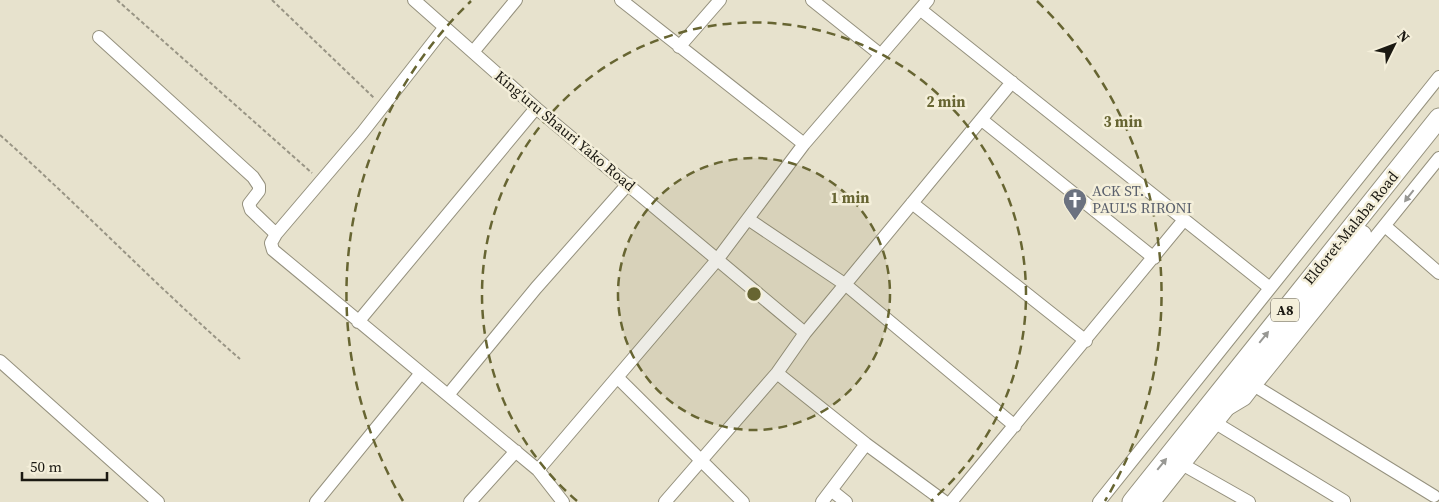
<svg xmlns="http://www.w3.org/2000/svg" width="1439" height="502" viewBox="0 0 1439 502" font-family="'Source Serif 4',serif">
	<rect width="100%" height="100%" fill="#e7e2cd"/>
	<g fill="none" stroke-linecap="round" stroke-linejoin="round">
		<g stroke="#95917e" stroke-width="14">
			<path id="minor" d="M414 0 536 108 805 333
				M621 0 804 144
				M812 0 881 55
				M921 10 1270 288
				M445 27 362 133 276 234 271 243 273 250 538 470 563 502
				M99 37 253 177 259 186V191L249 204 251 210 276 234
				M679 47 720 0
				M473 52 516 0
				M982 120 1154 258
				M912 203 1086 341
				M748 219 846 285 1015 426
				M1385 226 1439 273
				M358 322 536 108
				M0 361 158 502
				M777 373 866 444 945 502
				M618 378 743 502
				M1255 386 1434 496
				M448 395 536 288 628 184
				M1230 408 1245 399 1255 386 1439 158
				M1214 422 1344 501
				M1180 463 1249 502
				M538 470 717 260 804 144 928 0
				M831 490 846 502
				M316 502 421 373
				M470 502 516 451
				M665 502 777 373 805 333 1012 82
				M822 502 866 444
				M951 502 1183 221
				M1099 502 1439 77"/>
		</g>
		<g stroke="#95917e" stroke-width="21">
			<path id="highway" d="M1132 502 1439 118
				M1150 502 1362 235"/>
		</g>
		<path stroke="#999585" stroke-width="2" stroke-dasharray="4 2.5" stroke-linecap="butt" d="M117 0 312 173
			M272 0 374 98
			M0 135C82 208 157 287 240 359"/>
		<use href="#minor" stroke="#fff" stroke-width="12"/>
		<use href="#highway" stroke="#fff" stroke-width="19"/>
	</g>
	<defs><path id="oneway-solid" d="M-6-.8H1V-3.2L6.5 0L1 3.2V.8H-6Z" transform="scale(1.25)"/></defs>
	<g fill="#989894">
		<use href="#oneway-solid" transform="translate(1409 196) rotate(128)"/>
		<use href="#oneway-solid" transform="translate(1264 337) rotate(-51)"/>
		<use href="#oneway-solid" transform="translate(1162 464) rotate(-51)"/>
	</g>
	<circle cx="754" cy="294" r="136" fill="#676532" fill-opacity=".12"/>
	<g fill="none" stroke="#676532" stroke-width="2.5" stroke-dasharray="9 6">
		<circle cx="754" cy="294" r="136"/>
		<path d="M577 501A272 272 0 1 1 931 501"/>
		<path d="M403 501A407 407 0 0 1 471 1M1037 1A407 407 0 0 1 1105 501"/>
	</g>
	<defs>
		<g id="church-pin" transform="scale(1.25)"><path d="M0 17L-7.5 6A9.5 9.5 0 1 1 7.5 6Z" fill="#6b7280" stroke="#f4efda"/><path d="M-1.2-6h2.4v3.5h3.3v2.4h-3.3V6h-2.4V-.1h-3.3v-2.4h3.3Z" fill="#fff"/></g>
	</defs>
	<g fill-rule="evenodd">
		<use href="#church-pin" x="1075" y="200"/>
	</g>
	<g text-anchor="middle" stroke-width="5" stroke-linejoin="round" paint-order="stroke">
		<rect fill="#f4efda" stroke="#5c594e" stroke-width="1" x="1271" y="298.5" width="28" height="23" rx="4"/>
		<g font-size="14" font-weight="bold" fill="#1b1912">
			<text x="1285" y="315">A8</text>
		</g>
		<g font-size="15" fill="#1b1912" stroke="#f4efda">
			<text transform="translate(565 131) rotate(40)" y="5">King'uru Shauri Yako Road</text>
			<text transform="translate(1351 228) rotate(-51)" y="5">Eldoret-Malaba Road</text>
		</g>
		<g font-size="15" fill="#5b616d" stroke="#f4efda" text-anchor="start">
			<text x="1092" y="196">ACK ST.<tspan x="1092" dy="17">PAUL'S RIRONI</tspan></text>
		</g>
	</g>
	<circle cx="754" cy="294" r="8" fill="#676532" stroke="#f4efda" stroke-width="2.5"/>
	<g font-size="15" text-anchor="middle" font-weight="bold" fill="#676532" stroke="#f4efda" stroke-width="5" stroke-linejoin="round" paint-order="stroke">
		<text x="946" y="107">2 min</text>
		<text x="1123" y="127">3 min</text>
		<text x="850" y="203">1 min</text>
	</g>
	<g transform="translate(1394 45) rotate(48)" stroke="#f4efda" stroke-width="4" paint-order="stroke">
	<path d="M0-4L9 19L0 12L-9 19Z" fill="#1b1912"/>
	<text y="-8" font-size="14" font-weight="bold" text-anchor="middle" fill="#1b1912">N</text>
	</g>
	<path d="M22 472v8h85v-8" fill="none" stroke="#1b1912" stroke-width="2.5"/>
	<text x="30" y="472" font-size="15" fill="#1b1912" stroke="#f4efda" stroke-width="4" paint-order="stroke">50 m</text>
</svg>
